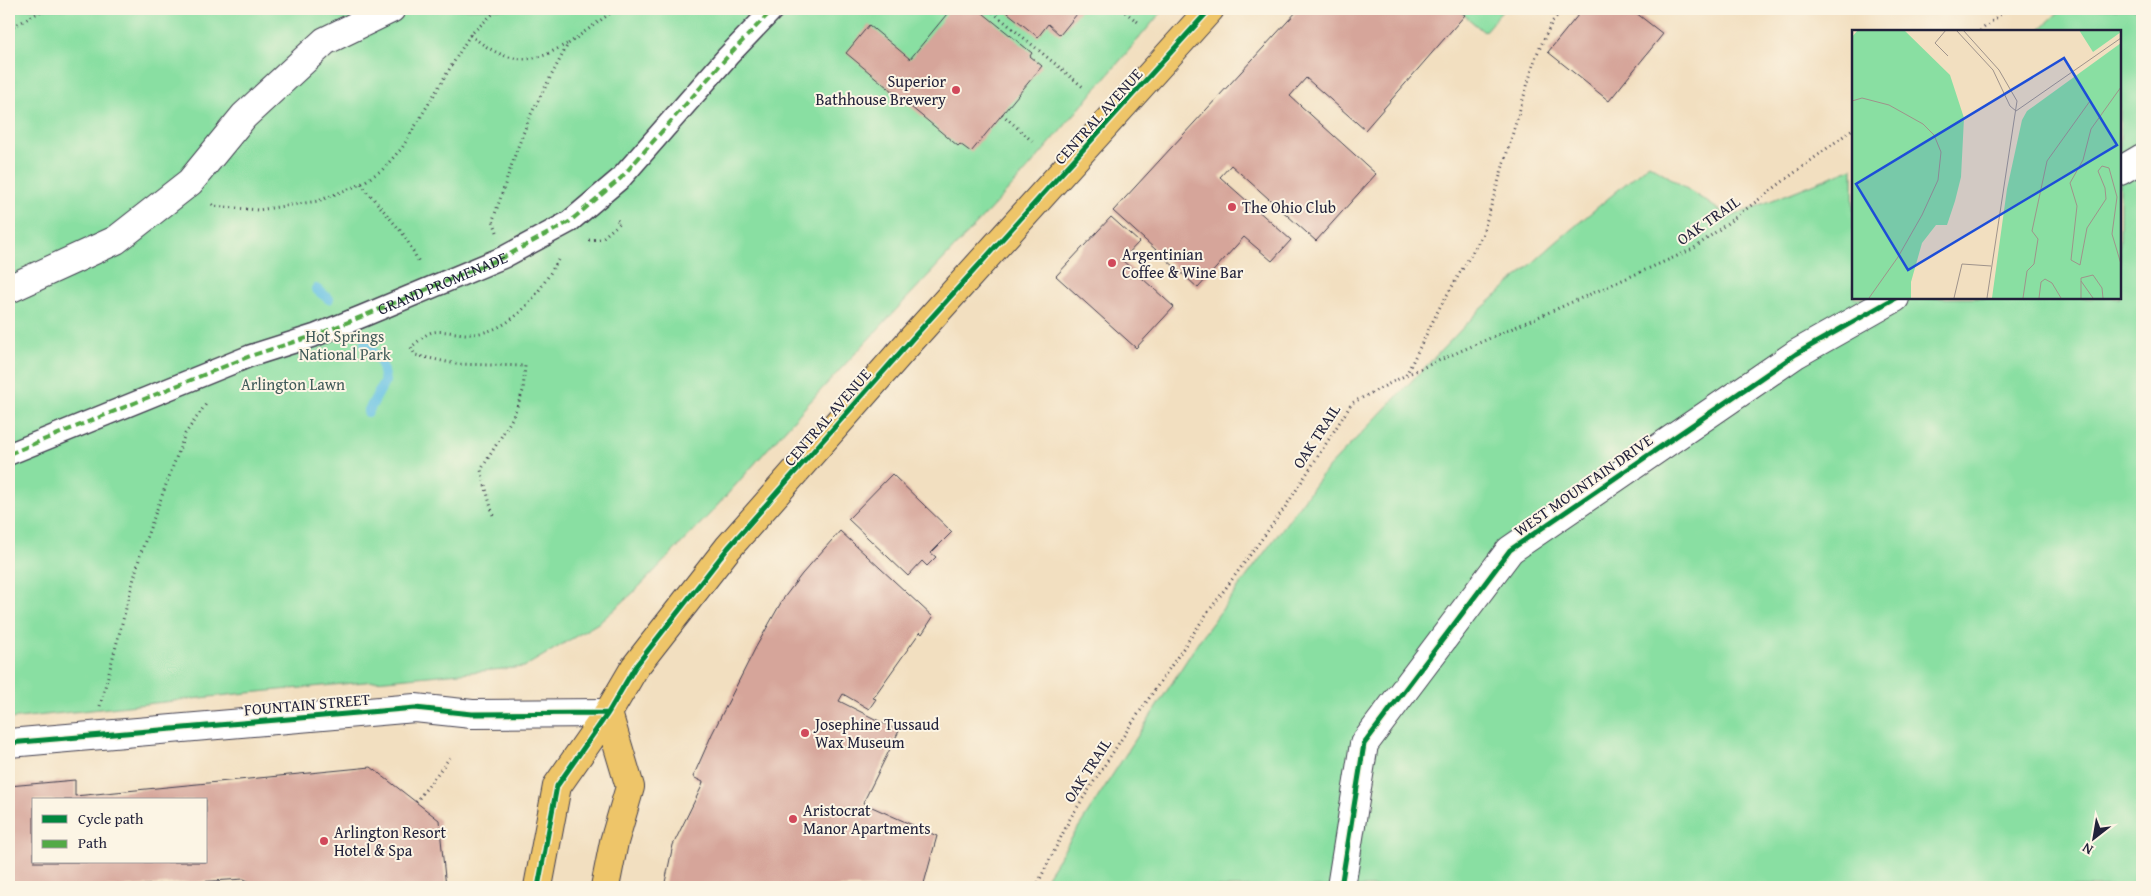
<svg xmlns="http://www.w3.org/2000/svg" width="2151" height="896" viewBox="0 0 2151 896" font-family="'Gentium Book Plus',serif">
	<rect width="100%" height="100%" fill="#fcf5e5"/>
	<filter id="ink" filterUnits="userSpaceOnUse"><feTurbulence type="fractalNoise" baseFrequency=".02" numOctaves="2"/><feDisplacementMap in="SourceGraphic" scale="10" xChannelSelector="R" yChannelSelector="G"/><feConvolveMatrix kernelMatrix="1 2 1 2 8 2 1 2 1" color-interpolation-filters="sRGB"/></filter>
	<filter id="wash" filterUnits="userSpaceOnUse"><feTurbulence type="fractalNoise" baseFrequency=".0096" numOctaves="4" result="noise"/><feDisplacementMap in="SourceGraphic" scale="20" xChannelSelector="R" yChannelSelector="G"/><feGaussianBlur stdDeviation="1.12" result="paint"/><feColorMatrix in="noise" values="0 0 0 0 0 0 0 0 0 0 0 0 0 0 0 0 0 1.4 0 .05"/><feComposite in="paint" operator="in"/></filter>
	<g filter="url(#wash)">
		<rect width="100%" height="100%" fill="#f2dfc0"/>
		<path fill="#89dfa2" stroke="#56806e" d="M9 9H1164L1027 170 807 405 708 516 634 592 600 622 524 667 237 694 9 719Z
			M1457 9H1504L1484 32Z
			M2062 9H2142V887H1040L1201 638 1325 471 1478 312 1555 243 1649 164 1730 217 1853 168 1854 298H2120V31H2038Z"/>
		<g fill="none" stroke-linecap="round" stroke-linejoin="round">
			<path stroke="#66c2e4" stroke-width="10" d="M316 289 329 299
				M365 343 381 362 385 381 368 412"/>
		</g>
		<g id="blocks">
			<path fill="#d6a59a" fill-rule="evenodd" d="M951 9H978L1032 53 1030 56 1042 66 971 152 960 144 958 146 846 53 869 25 910 59Z
				M1003 9H1081L1060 35 1048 24 1038 37Z
				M1299 9H1457L1465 15 1365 130 1306 78 1290 96 1376 174 1316 241 1231 165 1220 177 1291 240 1272 261 1244 237 1198 288 1113 211Z
				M1583 9H1631L1663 34 1609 101 1548 52Z
				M1111 217 1139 242 1122 260 1174 307 1136 348 1056 276Z
				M892 474 952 532 931 553 936 557 927 566 922 561 908 576 848 519Z
				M840 531 933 617 922 634 920 632 873 698 876 699 869 709 843 694 839 701 899 731 863 803 937 836 923 887H664L673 845 702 786 703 782 693 777 712 734 756 647 783 599 802 574Z
				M371 767 439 820 446 887H260L244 879 117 887H9V786L75 780V796ZM34 800H206V862H34Z"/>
		</g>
	</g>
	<g filter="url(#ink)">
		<use href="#blocks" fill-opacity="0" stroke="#413e4f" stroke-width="1"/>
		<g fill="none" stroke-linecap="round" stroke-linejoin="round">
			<g stroke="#413e4f" stroke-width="24">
				<path id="pedestrian" d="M9 454 250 356 316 335 363 316 504 257 569 222 621 178 728 56 773 9"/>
			</g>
			<g stroke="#413e4f" stroke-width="30">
				<path id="minor" d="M2120 171 2142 158
					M9 289 116 240 190 182 244 116 325 41 391 9
					M9 743 415 708 472 714 608 713
					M1341 887 1364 744 1510 550 1796 354 1895 298"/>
			</g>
			<g stroke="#413e4f" stroke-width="30">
				<path id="primary" d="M538 887 557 786 608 713 635 667 728 548 913 338 1210 9
					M605 887 614 842 630 787 608 713"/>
			</g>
			<path stroke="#413e4f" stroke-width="3" stroke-dasharray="1 4" stroke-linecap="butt" d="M989 9 1083 87
				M1121 9 1138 22
				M9 29 45 9
				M1980 31 2007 9
				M470 35C491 51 511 64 538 57 548 55 558 48 567 44
				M1002 114 1033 142
				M361 184 404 235 420 264
				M212 204 214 206 258 210 318 201 361 184 382 170 402 148 470 35 498 9
				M497 232 493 220 516 152 530 116 568 44 616 9
				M589 240 601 239 620 223 615 218
				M1406 375 1440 307 1482 236 1536 56 1552 22 1564 9
				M493 515 481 470 513 417 523 391 525 366 456 364 415 355 411 347C417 343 426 333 433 332 444 330 457 334 468 334 512 334 538 295 558 260
				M100 706 141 552 185 434 206 404
				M416 802 451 756
				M1036 887 1071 817 1130 726 1206 615 1286 506 1352 403 1406 375 1693 249 1854 128"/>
			<use href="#pedestrian" stroke="#fff" stroke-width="21"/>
			<use href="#minor" stroke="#fff" stroke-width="28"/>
			<use href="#primary" stroke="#eec569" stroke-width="28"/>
			<path stroke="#53aa46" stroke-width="4" stroke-dasharray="8 4" stroke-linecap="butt" id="s1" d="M9 454 250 356 316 335 363 316 504 257 569 222 621 178 728 56 773 9"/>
			<g stroke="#fcf5e5" stroke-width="8">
				<path id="cycleway" d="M9 743 415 708 472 714 608 713
					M538 887 557 786 608 713 635 667 728 548 913 338 1210 9
					M1341 887 1364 744 1510 550 1796 354 1895 298"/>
			</g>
			<use href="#cycleway" stroke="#00873e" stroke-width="5"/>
		</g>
	</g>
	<g fill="#d1495b" stroke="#fcf5e5" stroke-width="2">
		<circle cx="956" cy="90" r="5"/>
		<circle cx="1232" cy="207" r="5"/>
		<circle cx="1112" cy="263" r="5"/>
		<circle cx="805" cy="733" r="5"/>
		<circle cx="793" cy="819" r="5"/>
		<circle cx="324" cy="841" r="5"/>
	</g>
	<g text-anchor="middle" stroke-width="4" stroke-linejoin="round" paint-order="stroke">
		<g font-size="16" fill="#22223b" stroke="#fcf5e5" text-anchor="start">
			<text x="946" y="87" text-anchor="end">Superior<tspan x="946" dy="18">Bathhouse Brewery</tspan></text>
			<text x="1242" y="213">The Ohio Club</text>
			<text x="1122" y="260">Argentinian<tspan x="1122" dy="18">Coffee &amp; Wine Bar</tspan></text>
			<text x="815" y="730">Josephine Tussaud<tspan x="815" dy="18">Wax Museum</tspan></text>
			<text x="803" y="816">Aristocrat<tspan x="803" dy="18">Manor Apartments</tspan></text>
			<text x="334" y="838">Arlington Resort<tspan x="334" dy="18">Hotel &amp; Spa</tspan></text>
		</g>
		<g font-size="16" fill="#22223b" stroke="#fcf5e5">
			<text transform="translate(1098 116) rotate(-48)" y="6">CENTRAL AVENUE</text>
			<text transform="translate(1708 220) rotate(-35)" y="6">OAK TRAIL</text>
			<text dy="6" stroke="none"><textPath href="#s1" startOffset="466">GRAND PROMENADE</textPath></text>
			<text transform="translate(827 417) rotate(-49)" y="6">CENTRAL AVENUE</text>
			<text transform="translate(1316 436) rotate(-57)" y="6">OAK TRAIL</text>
			<text transform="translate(1583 485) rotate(-35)" y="6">WEST MOUNTAIN DRIVE</text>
			<text transform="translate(307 704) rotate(-5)" y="6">FOUNTAIN STREET</text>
			<text transform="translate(1087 770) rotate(-57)" y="6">OAK TRAIL</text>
		</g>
		<g font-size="16" fill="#415b5a" stroke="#fcf5e5">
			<text x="345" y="342">Hot Springs<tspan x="345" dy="18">National Park</tspan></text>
			<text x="293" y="390">Arlington Lawn</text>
		</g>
	</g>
	<g transform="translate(1852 30)">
		<rect width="269" height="269" fill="#f2dfc0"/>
		<path d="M6 0H52L98 45 112 88 109 147 103 171 95 195H84L70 213 59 252V268H0V7ZM227 0H269V2L241 22ZM269 13V268H140L155 159 170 90 175 81Z" fill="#89dfa2"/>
		<path fill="none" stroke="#9f938b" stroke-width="1" d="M94 0 83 13 96 26M104 0 141 40 158 76 164 81M111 0 147 40 165 71 135 268M269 57 239 99 231 130 218 153 225 176 219 230 228 235 235 198 254 169 253 158 246 141 250 136 257 138 265 167 260 204 269 234M0 71 10 68 37 75 71 94 82 105 89 122 86 150 70 185 46 227 17 268M164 81 269 8M229 251 241 268M102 268 110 234 139 236M171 268 175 241 182 234 186 209 180 201 195 131 238 71M187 268 189 252 193 249 200 253 209 268M229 268V248L241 245 250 258 251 268"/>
		<path fill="#1d4ed8" fill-opacity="0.15" stroke="#1d4ed8" stroke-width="2.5" d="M212 28 265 115 56 240 4 154Z"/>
		<rect width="269" height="269" fill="none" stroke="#22223b" stroke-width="2.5"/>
	</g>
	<rect width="2151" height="896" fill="none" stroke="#fcf5e5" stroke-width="30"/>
	<rect x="32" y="798" width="175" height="65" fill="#fcf5e5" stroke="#a5a1a1"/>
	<rect x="42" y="815" width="25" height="8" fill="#00873e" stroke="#a5a1a1"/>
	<text x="78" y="824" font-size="15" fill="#22223b">Cycle path</text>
	<rect x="42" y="840" width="25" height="8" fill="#53aa46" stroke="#a5a1a1"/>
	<text x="78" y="848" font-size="15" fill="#22223b">Path</text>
	<g transform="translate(2094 838) rotate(211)" stroke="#fcf5e5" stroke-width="4" paint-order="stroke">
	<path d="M0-4L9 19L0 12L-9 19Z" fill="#22223b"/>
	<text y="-8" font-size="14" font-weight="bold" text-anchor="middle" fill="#22223b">N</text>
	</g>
</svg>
